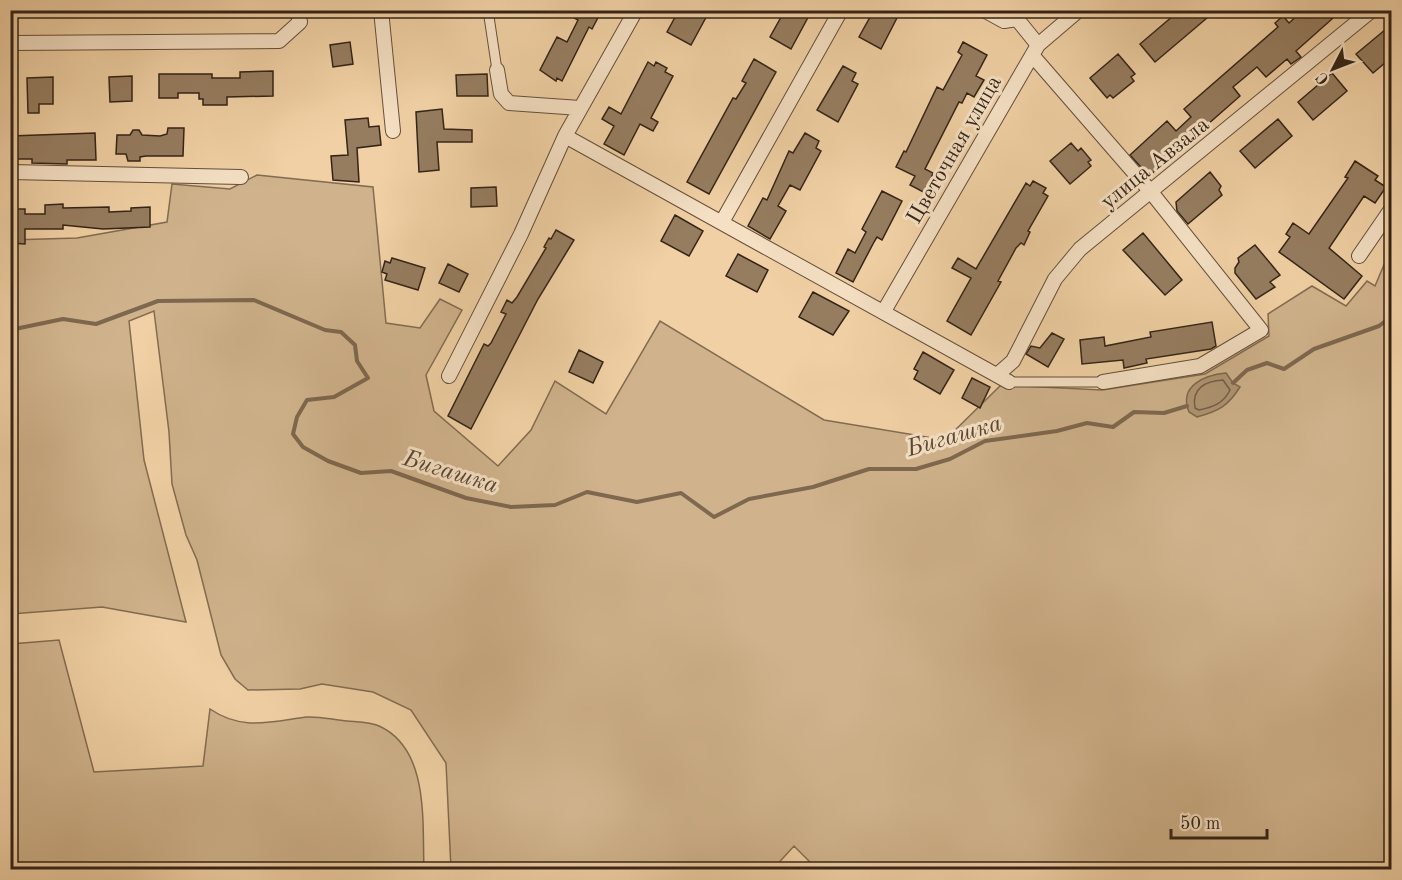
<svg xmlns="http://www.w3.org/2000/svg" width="1402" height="880" viewBox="0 0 1402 880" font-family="'Old Standard TT',serif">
	<rect width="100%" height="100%" fill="#f0d0a4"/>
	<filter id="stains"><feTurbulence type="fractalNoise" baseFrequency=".00333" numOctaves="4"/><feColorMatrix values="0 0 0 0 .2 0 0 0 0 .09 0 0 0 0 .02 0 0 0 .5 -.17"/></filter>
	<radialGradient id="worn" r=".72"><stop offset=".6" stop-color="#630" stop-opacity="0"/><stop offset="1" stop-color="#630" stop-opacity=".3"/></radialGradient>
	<path fill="#d0b38c" stroke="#826c52" stroke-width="1.5" d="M257 175 373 187 386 323 420 328 440 299 462 310 426 375 434 411 498 466 531 430 555 381 606 414 660 321 824 420 945 440 1001 385 1102 390 1205 374 1269 336 1268 314 1312 286 1346 306 1367 281 1375 286 1386 260 1391 221V863L1385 870H818L794 846 773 869H451L446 763 411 710 373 692 322 684 300 689 248 690 235 679 221 655 197 560 186 535 172 484 169 432 154 311 129 321 144 460 186 622 102 607 11 614 10 240 77 238 167 222 172 184 230 189Z
		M59 640 94 772 203 766 210 709C242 731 270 722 306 717 319 716 334 720 347 721 357 722 370 722 379 726 430 749 422 823 424 869H11V644Z"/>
	<path fill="#b09674" stroke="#7e684f" stroke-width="1.5" d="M1226 373 1233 383 1240 387C1228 406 1219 411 1197 417L1189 412C1178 385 1206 375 1226 373Z"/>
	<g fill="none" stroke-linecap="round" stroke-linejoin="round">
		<path stroke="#725d46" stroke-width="1.5" d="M1223 380 1230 390C1223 404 1213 407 1199 410L1195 408C1191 388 1206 381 1223 380Z"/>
		<path stroke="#7e684f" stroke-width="4" d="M10 330 63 319 96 324 158 301 254 300 325 330 341 332 355 345 357 361 368 378 334 397 307 400 297 417 293 434 303 447 328 461 361 473 391 471 466 498 511 507 555 505 587 492 637 502 681 493 714 517 749 499 813 487 869 469H916L950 459 985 441 1057 431 1087 423 1113 427 1134 412 1164 413 1187 406
			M1233 383 1247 370 1267 363 1284 369 1314 349 1379 326 1392 316"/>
	</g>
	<path fill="#967d60" stroke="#342417" stroke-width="1.5" d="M560 10H602L592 29 589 27 562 81 557 78 556 81 540 70 557 37 567 42 578 20Z
		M679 10H710L691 45 667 32Z
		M785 10H812L791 49 770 37Z
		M874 10H901L881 49 859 37Z
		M1180 10H1201L1207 18 1155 62 1140 44Z
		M1303 10H1342L1296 51 1301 57 1291 64 1287 59 1266 77 1257 67 1233 87 1240 96 1149 176 1130 155 1167 121 1176 131 1191 117 1184 109 1278 27 1275 23 1283 16 1289 23Z
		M1392 24V57L1373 73 1356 54Z
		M350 42 353 64 333 67 330 45Z
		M963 42 987 55 976 76 984 80 974 97 967 93 962 103 959 102 925 169 933 173 929 183 934 185 929 195 910 185 915 176 896 167 904 151 906 152 937 87 943 90 962 55 958 52Z
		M1118 54 1135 74 1131 77 1134 81 1113 98 1110 95 1107 98 1090 78Z
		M754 59 776 72 709 194 687 182 733 98 736 99 746 83 742 81Z
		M648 62 654 66 656 62 667 68 665 72 673 76 651 118 658 122 653 131 640 124 624 155 604 144 614 126 602 119 609 107 621 114Z
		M843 66 856 73 852 81 858 84 838 122 817 110Z
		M273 71V96L227 97V105H203V99H199V93H178V98H159V74H212V78H240V72Z
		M1332 73 1347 91 1313 120 1298 102Z
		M487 74 488 96H457L456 75Z
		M132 76V101L110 102 109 77Z
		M53 77V104H39V113H28L27 78Z
		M442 109 444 129 472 130V142H437L439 170 419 172 416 112Z
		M368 118 369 127 379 126 381 145 357 148 359 182 333 180 331 156 348 155 345 120Z
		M1278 119 1292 136 1255 168 1240 151Z
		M168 128H184L183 156H146L140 157V161H128L126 154H116L117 135H130L133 130H139L142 135 160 136 167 134Z
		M95 133 96 160H67V164L32 163V159H10V136Z
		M805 133 819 141 816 148 821 151 800 190 790 185 778 206 786 211 770 239 748 226 763 198 767 200 789 151 793 153Z
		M1071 143 1078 151 1081 148 1091 160 1088 162 1091 166 1070 184 1050 161Z
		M1355 161 1378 176 1375 180 1386 187 1375 203 1364 196 1329 248 1362 276 1344 299 1279 252 1290 237 1286 234 1293 223 1309 234 1348 178 1345 177Z
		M1210 172 1221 186 1219 190 1222 195 1188 224 1177 211 1176 202Z
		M1033 181 1046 188 1043 193 1048 196 1028 231 1030 232 1024 245 1021 243 1016 248 998 281 1001 282 971 335 947 321 971 278 952 268 958 258 976 269 1026 183 1030 186Z
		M496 187 497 206 471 207V188Z
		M882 191 902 201 882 240 877 237 874 242 853 282 836 273 848 249 855 253 866 232 862 229Z
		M63 204V208L109 207V212L131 211V208L150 207V227L103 229 63 225V229H25V244L10 243V209H25V214H45V205Z
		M675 215 703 231 689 256 661 241Z
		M556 230 574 240 538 299 471 429 448 416 484 344 488 346 491 343 506 314 501 312 507 300 512 303 517 297 546 248 544 247 549 238 551 239Z
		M1143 233 1182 280 1165 295 1123 250Z
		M1255 245 1280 275 1270 282 1275 287 1256 299 1235 273V268L1239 262 1238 258Z
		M738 254 768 270 757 292 726 276Z
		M392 258 425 268 418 290 385 280 387 274 382 272 385 261 390 263Z
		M448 264 468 274 459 292 439 283Z
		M813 292 849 311 833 335 799 317Z
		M1212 322 1216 346 1211 349 1146 359 1147 363 1124 368 1123 360 1082 364 1080 340 1104 337 1105 346 1151 337 1150 332Z
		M1052 333 1064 339 1048 367 1026 354 1031 346 1040 348Z
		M579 350 603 362 593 383 569 372Z
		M923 352 954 370 940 394 914 379 918 371 914 369Z
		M972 378 990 387 980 408 962 398Z"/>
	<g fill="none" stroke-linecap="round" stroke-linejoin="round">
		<g stroke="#634f3a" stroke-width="11">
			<path id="pedestrian" d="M488 10 497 70
				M1009 382H1103"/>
		</g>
		<g stroke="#634f3a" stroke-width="16">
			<path id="minor" d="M381 10 393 131
				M984 10 1004 21 1017 19
				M1017 19 1038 45
				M10 43 279 41 300 22 297 10
				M1032 55 1151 192 1261 330 1200 366 1103 382
				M497 70 501 94 509 103 580 108
				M565 136 1009 382
				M10 172 241 177
				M722 222 841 10
				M1359 256 1392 208
				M884 311 1038 45 1079 10
				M997 375 1013 361 1055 279 1080 249 1372 10
				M449 376 521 234 565 136 636 10"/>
		</g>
		<use href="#pedestrian" stroke="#f5e0c4" stroke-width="9"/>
		<use href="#minor" stroke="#f5e0c4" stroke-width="14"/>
	</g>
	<g text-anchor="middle" stroke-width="6" stroke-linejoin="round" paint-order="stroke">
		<g font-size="22" fill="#342417" stroke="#f5e0c4">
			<text transform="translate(953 149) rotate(-60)" y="8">Цветочная улица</text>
			<text transform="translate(1154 162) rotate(-39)" y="8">улица Авзала</text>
		</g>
		<g font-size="24" font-style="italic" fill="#594633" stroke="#f5e0c4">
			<text transform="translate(954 435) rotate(-16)" y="8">Бигашка</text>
			<text transform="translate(451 471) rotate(17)" y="8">Бигашка</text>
		</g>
	</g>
	<rect width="1402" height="880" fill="none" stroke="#f0d0a4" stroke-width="36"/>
	<rect x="12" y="12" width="1378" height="856" fill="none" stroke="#342417" stroke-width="3"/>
	<rect x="18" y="18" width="1366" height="844" fill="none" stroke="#342417" stroke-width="1.5"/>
	<g transform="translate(1333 69) rotate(228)" stroke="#f5e0c4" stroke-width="4.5" paint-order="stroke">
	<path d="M0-4.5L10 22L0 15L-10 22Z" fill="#342417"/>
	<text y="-9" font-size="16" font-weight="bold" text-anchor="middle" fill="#342417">С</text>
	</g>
	<path d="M1171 829v9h96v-9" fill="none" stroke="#342417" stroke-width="3"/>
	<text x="1180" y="829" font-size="18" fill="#342417" stroke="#f5e0c4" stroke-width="4.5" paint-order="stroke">50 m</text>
	<rect width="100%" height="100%" filter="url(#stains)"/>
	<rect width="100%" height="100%" fill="url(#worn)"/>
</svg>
